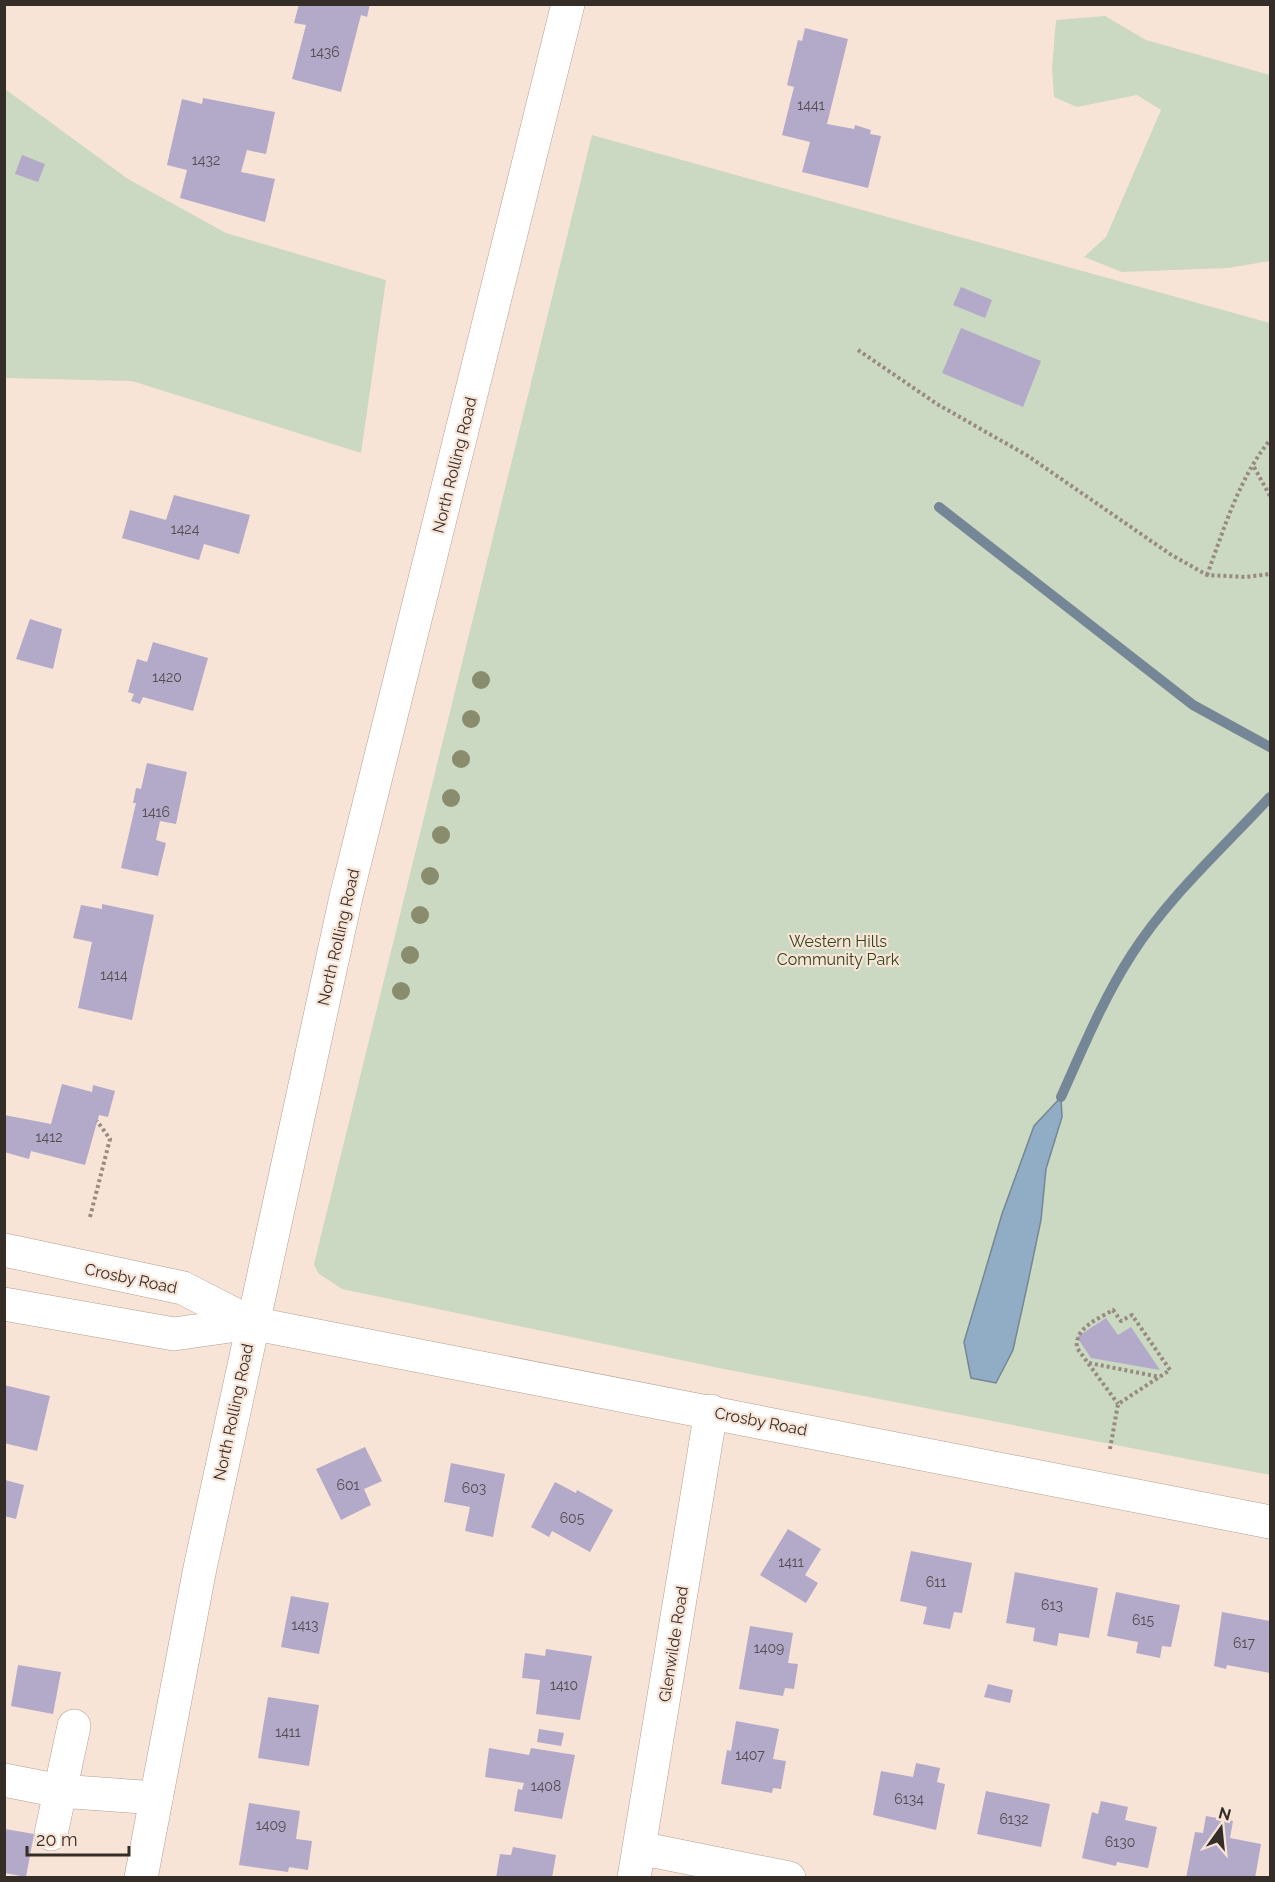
<svg xmlns="http://www.w3.org/2000/svg" width="1275" height="1882" viewBox="0 0 1275 1882" font-family="Raleway,sans-serif">
	<rect width="100%" height="100%" fill="#f8e4d7"/>
	<path fill="#cbd8c2" d="M1105 16 1146 40 1270 75V261L1228 268 1122 272 1084 257 1106 237 1161 110 1137 95 1077 107 1054 97 1052 68 1056 20Z
		M5 89 128 179 226 233 386 280 361 453 132 381 5 378Z
		M592 135 1270 323V1475L719 1368 342 1289 318 1273 314 1264Z"/>
	<path fill="#91adc5" stroke="#758796" stroke-width="1.5" d="M1061 1097 1062 1117 1046 1169 1041 1220 1028 1282 1013 1350 996 1383 971 1378 964 1342 1002 1214 1034 1126Z"/>
	<g fill="none" stroke-linecap="round" stroke-linejoin="round">
		<path stroke="#758796" stroke-width="10" d="M939 507 1193 705 1270 747
			M1061 1097C1083 1048 1103 999 1132 954 1169 896 1224 847 1270 797"/>
	</g>
	<path fill="#b3a9c9" d="M299 4H370L367 17 361 15 341 92 292 79 306 25 294 23Z
		M805 28 848 39 827 124 854 129 855 125 871 130 870 134 881 136 868 188 802 172 810 142 782 135 794 87 787 85 798 40 802 41Z
		M203 98 275 112 266 154 247 150 241 172 275 179 265 222 180 198 187 170 167 165 182 99 202 104Z
		M22 155 45 164 38 182 15 174Z
		M961 287 992 300 985 318 953 305Z
		M961 328 1041 361 1023 407 942 373Z
		M174 495 250 515 239 554 204 544 199 560 122 538 130 510 166 520Z
		M30 619 62 629 53 669 16 659Z
		M153 642 208 658 193 711 143 697 140 704 131 701 134 694 128 692 137 659 147 662Z
		M147 763 187 772 176 824 160 821 156 840 166 843 158 876 121 868 136 803H133L136 788 141 789Z
		M102 904 154 915 132 1020 78 1008 92 942 73 938 81 905 102 909Z
		M62 1084 92 1092 93 1085 115 1091 108 1117 99 1115 85 1165 31 1151 29 1159 4 1152V1115L51 1124Z
		M1106 1318 1118 1335 1131 1327 1160 1370 1091 1358 1077 1337Z
		M4 1385 50 1396 37 1451 4 1443Z
		M365 1447 382 1481 364 1489 371 1505 341 1520 316 1469Z
		M451 1463 505 1474 493 1537 465 1531 470 1507 444 1502Z
		M5 1480 24 1485 16 1519 4 1516Z
		M555 1482 576 1493 577 1490 613 1510 590 1552 552 1531 549 1537 531 1527Z
		M788 1529 821 1549 805 1575 818 1583 806 1603 760 1575Z
		M911 1551 972 1563 962 1613 954 1612 950 1629 923 1624 927 1607 900 1601Z
		M1015 1572 1098 1588 1089 1638 1059 1633 1057 1646 1033 1641 1035 1628 1006 1623Z
		M1116 1592 1180 1605 1171 1647 1162 1646 1160 1658 1136 1653 1138 1642 1107 1636Z
		M291 1596 329 1603 319 1654 281 1647Z
		M1222 1612 1270 1621V1673L1227 1665 1226 1669 1214 1666Z
		M750 1626 793 1633 788 1663 798 1664 794 1689 785 1688 783 1696 739 1689Z
		M546 1649 592 1656 580 1720 536 1714 540 1680 522 1678 525 1653 545 1656Z
		M18 1665 61 1672 53 1714 11 1706Z
		M988 1684 1013 1690 1010 1703 984 1697Z
		M268 1697 319 1705 309 1766 258 1758Z
		M736 1721 779 1729 773 1759 786 1761 781 1789 773 1788 772 1793 721 1784 727 1750 731 1751Z
		M539 1729 564 1733 561 1746 537 1742Z
		M489 1748 529 1755 531 1748 575 1755 562 1819 514 1811 518 1789 522 1790 524 1783 485 1777Z
		M916 1763 940 1768 937 1782 945 1784 936 1830 873 1815 881 1771 913 1777Z
		M986 1791 1050 1804 1041 1847 977 1834Z
		M1101 1801 1128 1807 1125 1820 1157 1827 1148 1868 1117 1862 1116 1866 1082 1858 1092 1812 1098 1814Z
		M249 1803 300 1811 296 1839 312 1841 308 1870 289 1867 288 1872 239 1865Z
		M1206 1816 1233 1821 1230 1838 1261 1844 1255 1878H1186L1195 1832 1203 1833Z
		M5 1829 34 1834 26 1877 5 1873Z
		M513 1847 556 1855 552 1878H496L500 1854 511 1855Z"/>
	<g fill="none" stroke-linecap="round" stroke-linejoin="round">
		<g stroke="#b29f93" stroke-width="34">
			<path id="minor" d="M4 1250 183 1288 251 1323
				M4 1304 174 1334 251 1323
				M4 1780 60 1791 156 1798
				M51 1834 74 1726
				M639 1848 789 1878
				M634 1878 711 1411"/>
		</g>
		<g stroke="#b29f93" stroke-width="34">
			<path id="major" d="M251 1323 1270 1522
				M141 1878 200 1568 346 897 568 4"/>
		</g>
		<path stroke="#988a81" stroke-width="4" stroke-dasharray="3 3" stroke-linecap="butt" d="M858 350 937 404 1028 456 1170 554 1207 575 1246 577 1270 574
			M1254 467 1270 496
			M1207 575C1224 529 1239 478 1270 440
			M90 1217 110 1139 97 1121
			M1089 1363 1160 1377
			M1110 1449 1118 1404 1170 1370 1132 1315 1121 1321 1113 1310C1098 1319 1074 1328 1077 1348L1118 1404"/>
		<use href="#minor" stroke="#fff" stroke-width="33"/>
		<use href="#major" stroke="#fff" stroke-width="33"/>
	</g>
	<g fill="#898d6e">
		<circle cx="481" cy="680" r="9"/>
		<circle cx="471" cy="719" r="9"/>
		<circle cx="461" cy="759" r="9"/>
		<circle cx="451" cy="798" r="9"/>
		<circle cx="441" cy="835" r="9"/>
		<circle cx="430" cy="876" r="9"/>
		<circle cx="420" cy="915" r="9"/>
		<circle cx="410" cy="955" r="9"/>
		<circle cx="401" cy="991" r="9"/>
	</g>
	<g text-anchor="middle" stroke-width="4.5" stroke-linejoin="round" paint-order="stroke">
		<g font-size="14" fill="#544c50">
			<text x="325" y="57">1436</text>
			<text x="811" y="110">1441</text>
			<text x="206" y="165">1432</text>
			<text x="185" y="534">1424</text>
			<text x="167" y="682">1420</text>
			<text x="156" y="817">1416</text>
			<text x="114" y="980">1414</text>
			<text x="49" y="1142">1412</text>
			<text x="348" y="1490">601</text>
			<text x="474" y="1493">603</text>
			<text x="572" y="1523">605</text>
			<text x="791" y="1567">1411</text>
			<text x="936" y="1587">611</text>
			<text x="1052" y="1610">613</text>
			<text x="1143" y="1625">615</text>
			<text x="305" y="1630">1413</text>
			<text x="1244" y="1648">617</text>
			<text x="769" y="1653">1409</text>
			<text x="564" y="1690">1410</text>
			<text x="288" y="1737">1411</text>
			<text x="750" y="1760">1407</text>
			<text x="546" y="1791">1408</text>
			<text x="909" y="1804">6134</text>
			<text x="1014" y="1824">6132</text>
			<text x="271" y="1830">1409</text>
			<text x="1120" y="1847">6130</text>
		</g>
		<g font-size="16" fill="#352d28" stroke="#f8e4d7">
			<text transform="translate(454 465) rotate(-76)" y="6">North Rolling Road</text>
			<text transform="translate(338 937) rotate(-77)" y="6">North Rolling Road</text>
			<text transform="translate(131 1278) rotate(12)" y="6">Crosby Road</text>
			<text transform="translate(233 1412) rotate(-78)" y="6">North Rolling Road</text>
			<text transform="translate(761 1421) rotate(11)" y="6">Crosby Road</text>
			<text transform="translate(673 1644) rotate(-81)" y="6">Glenwilde Road</text>
		</g>
		<g font-size="16" fill="#2f4619" stroke="#f8e4d7">
			<text x="838" y="947">Western Hills<tspan x="838" dy="18">Community Park</tspan></text>
		</g>
	</g>
	<rect width="1275" height="1882" fill="none" stroke="#352d28" stroke-width="12"/>
	<g transform="translate(1221 1828) rotate(15)" stroke="#f8e4d7" stroke-width="4.5" paint-order="stroke">
	<path d="M0-4.5L10 22L0 15L-10 22Z" fill="#352d28"/>
	<text y="-9" font-size="16" font-weight="bold" text-anchor="middle" fill="#352d28">N</text>
	</g>
	<path d="M27 1846v9h102v-9" fill="none" stroke="#352d28" stroke-width="3"/>
	<text x="36" y="1846" font-size="18" fill="#352d28" stroke="#f8e4d7" stroke-width="4.5" paint-order="stroke">20 m</text>
</svg>
